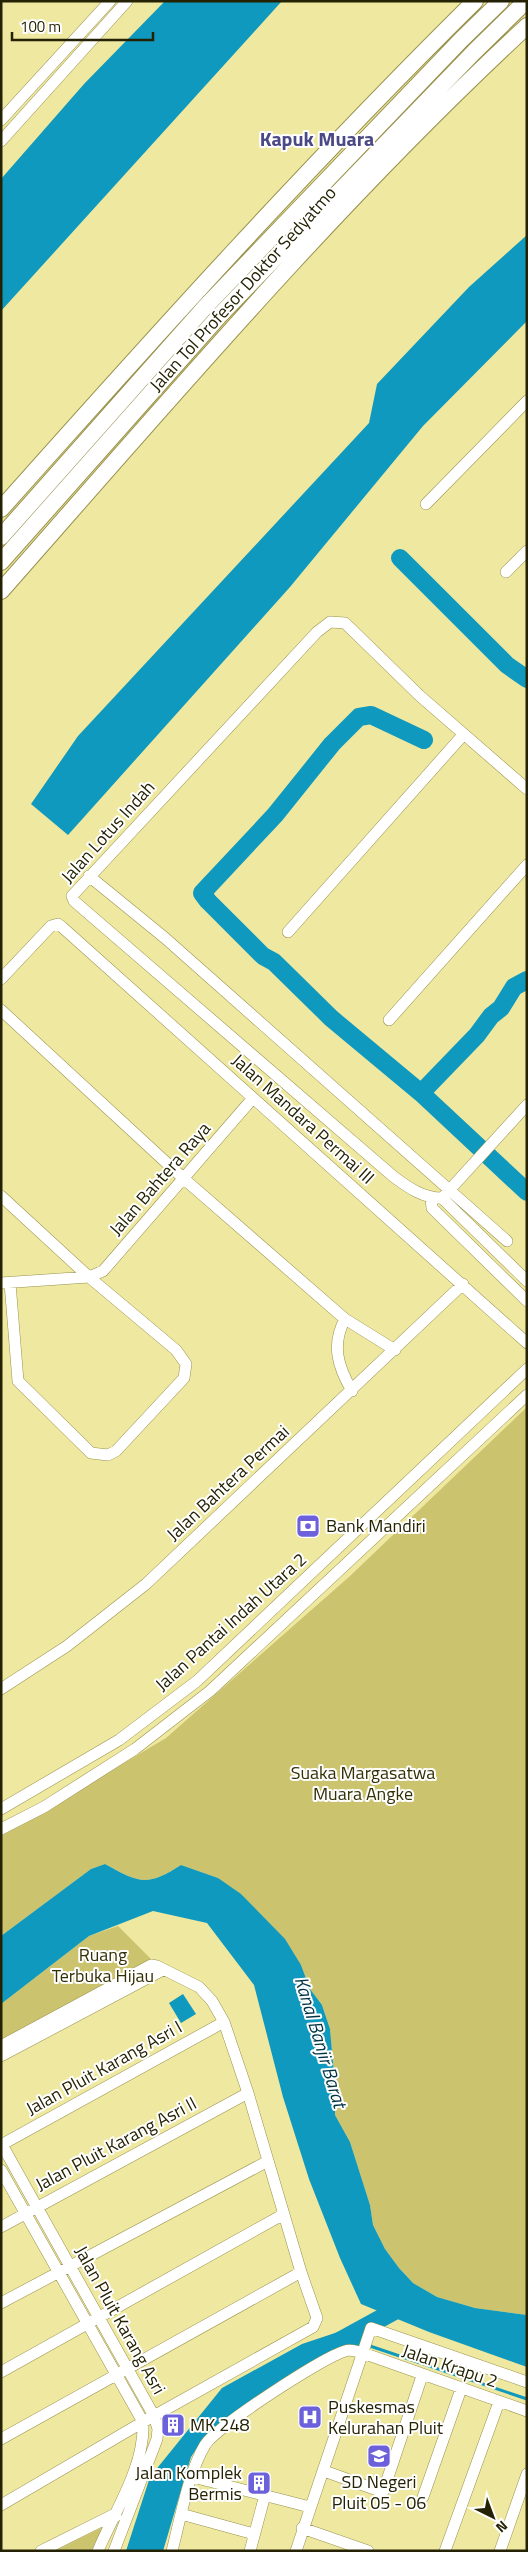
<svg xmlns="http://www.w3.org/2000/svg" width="528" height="2552" viewBox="0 0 528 2552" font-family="'Titillium Web',sans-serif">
	<rect width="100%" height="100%" fill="#efe8a0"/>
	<path fill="#ccc36f" d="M527 1407V2315L475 2308 437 2297 413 2283 399 2268 385 2249 373 2225 370 2205 350 2142 335 2115V2085L330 2029 322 2005 310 1989 301 1965 218 1878 181 1865C146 1887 140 1883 105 1864L91 1869 1 1936V1836L166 1738 350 1576Z
		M118 1926 162 1970 1 2051V2004L89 1936Z
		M111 2523 95 2551H55Z"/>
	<path fill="#0f99be" d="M165 1H282L1 311V179L84 84Z
		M527 235V321L423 426 290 587 68 835 31 804 78 736 369 423 377 384 469 287Z
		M105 1864C139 1883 147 1887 181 1865L218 1878 241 1894 285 1939 301 1965 310 1989 322 2005 330 2029 335 2085V2115L350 2142 370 2205 373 2225 385 2249 399 2268 413 2283 437 2297 475 2308 527 2315V2367L429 2332 361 2304 340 2258 309 2179 283 2097 254 1985 207 1923 153 1911 89 1936 1 2004V1936L91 1869Z
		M183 1994 196 2014 181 2023 169 2003Z
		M350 2328 363 2339 360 2351 349 2348 199 2445 191 2457 163 2551H126L150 2477 222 2388 302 2344Z"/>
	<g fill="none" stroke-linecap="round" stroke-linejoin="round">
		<path stroke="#0f99be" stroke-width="3" d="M367 2345 527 2399"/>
		<path stroke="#0f99be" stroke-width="18" d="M400 558 507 665 527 679
			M424 740 371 715 359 717 332 744 275 815 202 893 208 901 263 956 274 962 331 1018 421 1093 527 1192
			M421 1093 477 1035 491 1016 501 1008 514 987 527 980
			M336 2343 407 2304"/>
		<g stroke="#99924c" stroke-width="12">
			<path id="minor" d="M1 120 110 1
				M1 141 127 1
				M426 504 527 401
				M506 572 527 551
				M527 789 420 696 345 623 330 622 317 632 72 896 74 901 394 1177C409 1188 423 1198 442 1198L527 1281
				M89 876 165 938 507 1241
				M288 932 463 735
				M1 979 51 926 58 924 62 927 527 1343
				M1 1010 183 1178 345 1319 395 1350
				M389 1020 527 865
				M1 1196 89 1277 176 1350 186 1364 184 1378 116 1451 108 1455 91 1453 18 1381 10 1283
				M444 1196 527 1105
				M431 1198 432 1208 527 1301
				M1 1283 89 1277 103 1271 253 1098
				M345 1319C331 1345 338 1367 352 1391
				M1 1689 67 1646 146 1584 463 1284
				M1 1809 119 1740 197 1681 527 1369
				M1 1829 44 1807 135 1749 210 1691 527 1395
				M1 2046 151 1965 157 1966 199 1987 212 2001 224 2022 248 2093 301 2272 317 2318 313 2327 143 2422 1 2505
				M1 2056 163 1970
				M1 2143 154 2416 158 2429 157 2439 114 2551
				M1 2145 224 2022
				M1 2170 143 2422C145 2467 115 2510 98 2551
				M1 2227 248 2093
				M1 2303 268 2161
				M1 2372 284 2214
				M1 2439 301 2272
				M324 2471 383 2492 422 2376
				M193 2477 310 2507
				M423 2497 461 2389
				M181 2514 254 2534
				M302 2528 368 2551
				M41 2551 113 2515 116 2516
				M172 2551C180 2520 189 2471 205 2445 217 2426 322 2358 345 2351 350 2349 355 2351 360 2352L527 2411
				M250 2551 265 2495
				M296 2551 371 2328 527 2382
				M445 2551 499 2402
				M500 2551 527 2474"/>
		</g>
		<g stroke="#99924c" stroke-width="18">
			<path id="highway" d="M1 509C155 336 310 164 475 1
				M1 537 206 306 461 40 501 1
				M1 562 220 315 474 52 526 1
				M1 591C171 398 338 201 527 26"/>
		</g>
		<use href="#minor" stroke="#fff" stroke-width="11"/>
		<use href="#highway" stroke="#fff" stroke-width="16"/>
	</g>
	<defs>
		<g id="bank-square" transform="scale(1.25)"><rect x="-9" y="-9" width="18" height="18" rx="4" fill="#6d61db" stroke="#fff"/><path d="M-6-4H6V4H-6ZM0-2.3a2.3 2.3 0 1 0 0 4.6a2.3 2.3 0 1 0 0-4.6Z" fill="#fff"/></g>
		<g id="hospital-square" transform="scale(1.25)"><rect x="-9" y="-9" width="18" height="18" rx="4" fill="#6d61db" stroke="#fff"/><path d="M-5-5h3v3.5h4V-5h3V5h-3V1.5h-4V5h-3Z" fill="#fff"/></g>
		<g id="building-square" transform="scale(1.25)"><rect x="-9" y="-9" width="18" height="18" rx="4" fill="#6d61db" stroke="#fff"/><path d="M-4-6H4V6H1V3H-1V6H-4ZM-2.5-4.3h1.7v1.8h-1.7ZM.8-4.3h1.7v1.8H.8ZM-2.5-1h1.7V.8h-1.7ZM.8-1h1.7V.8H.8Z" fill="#fff"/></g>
		<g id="school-square" transform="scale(1.25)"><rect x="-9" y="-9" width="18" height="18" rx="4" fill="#6d61db" stroke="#fff"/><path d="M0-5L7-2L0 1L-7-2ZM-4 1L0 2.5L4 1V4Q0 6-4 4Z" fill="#fff"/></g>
	</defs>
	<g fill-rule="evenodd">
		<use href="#bank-square" x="308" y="1526"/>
		<use href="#hospital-square" x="310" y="2417"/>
		<use href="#building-square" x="173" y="2425"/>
		<use href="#school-square" x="379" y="2456"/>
		<use href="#building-square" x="259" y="2483"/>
	</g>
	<g text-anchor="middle" stroke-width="4" stroke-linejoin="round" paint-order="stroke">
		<g font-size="18" fill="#252204" stroke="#fff">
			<text transform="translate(243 289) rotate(-48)" y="6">Jalan Tol Profesor Doktor Sedyatmo</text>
			<text transform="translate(108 832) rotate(-48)" y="6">Jalan Lotus Indah</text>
			<text transform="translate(303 1119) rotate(42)" y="6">Jalan Mandara Permai III</text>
			<text transform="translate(160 1179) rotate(-49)" y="6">Jalan Bahtera Raya</text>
			<text transform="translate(228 1483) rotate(-43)" y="6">Jalan Bahtera Permai</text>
			<text transform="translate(231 1622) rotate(-42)" y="6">Jalan Pantai Indah Utara 2</text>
			<text transform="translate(104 2068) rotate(-29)" y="6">Jalan Pluit Karang Asri I</text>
			<text transform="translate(116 2144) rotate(-28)" y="6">Jalan Pluit Karang Asri II</text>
			<text transform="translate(120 2320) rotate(61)" y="6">Jalan Pluit Karang Asri</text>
			<text transform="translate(450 2366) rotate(19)" y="6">Jalan Krapu 2</text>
		</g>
		<g font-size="18" fill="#252204" stroke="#fff" text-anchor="start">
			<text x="326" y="1532">Bank Mandiri</text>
			<text x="328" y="2413">Puskesmas<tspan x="328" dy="21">Kelurahan Pluit</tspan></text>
			<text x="190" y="2431">MK 248</text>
			<text x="242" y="2479" text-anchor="end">Jalan Komplek<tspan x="242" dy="21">Bermis</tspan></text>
			<text x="379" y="2488" text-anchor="middle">SD Negeri<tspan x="379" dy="21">Pluit 05 - 06</tspan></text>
		</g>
		<g font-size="18" fill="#343006" stroke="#fff">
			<text x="363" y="1779">Suaka Margasatwa<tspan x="363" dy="21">Muara Angke</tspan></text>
			<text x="103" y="1961">Ruang<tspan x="103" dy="21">Terbuka Hijau</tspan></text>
		</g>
		<g font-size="19" font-style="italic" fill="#003444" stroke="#fff">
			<text transform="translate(321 2042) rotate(73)" y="7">Kanal Banjir Barat</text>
		</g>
		<g font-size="20" font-weight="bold" fill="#4a4885" stroke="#fff">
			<text x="317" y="146">Kapuk Muara</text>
		</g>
	</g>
	<rect width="528" height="2552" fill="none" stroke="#252204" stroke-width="5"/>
	<g transform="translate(493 2517) rotate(138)" stroke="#ffffff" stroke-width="4" paint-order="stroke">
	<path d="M0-4L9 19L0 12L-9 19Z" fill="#252204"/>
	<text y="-8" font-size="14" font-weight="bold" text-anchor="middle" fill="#252204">N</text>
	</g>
	<path d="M12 32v8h141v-8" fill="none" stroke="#252204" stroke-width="2.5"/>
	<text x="20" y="32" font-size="15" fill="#252204" stroke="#ffffff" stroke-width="4" paint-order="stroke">100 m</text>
</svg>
